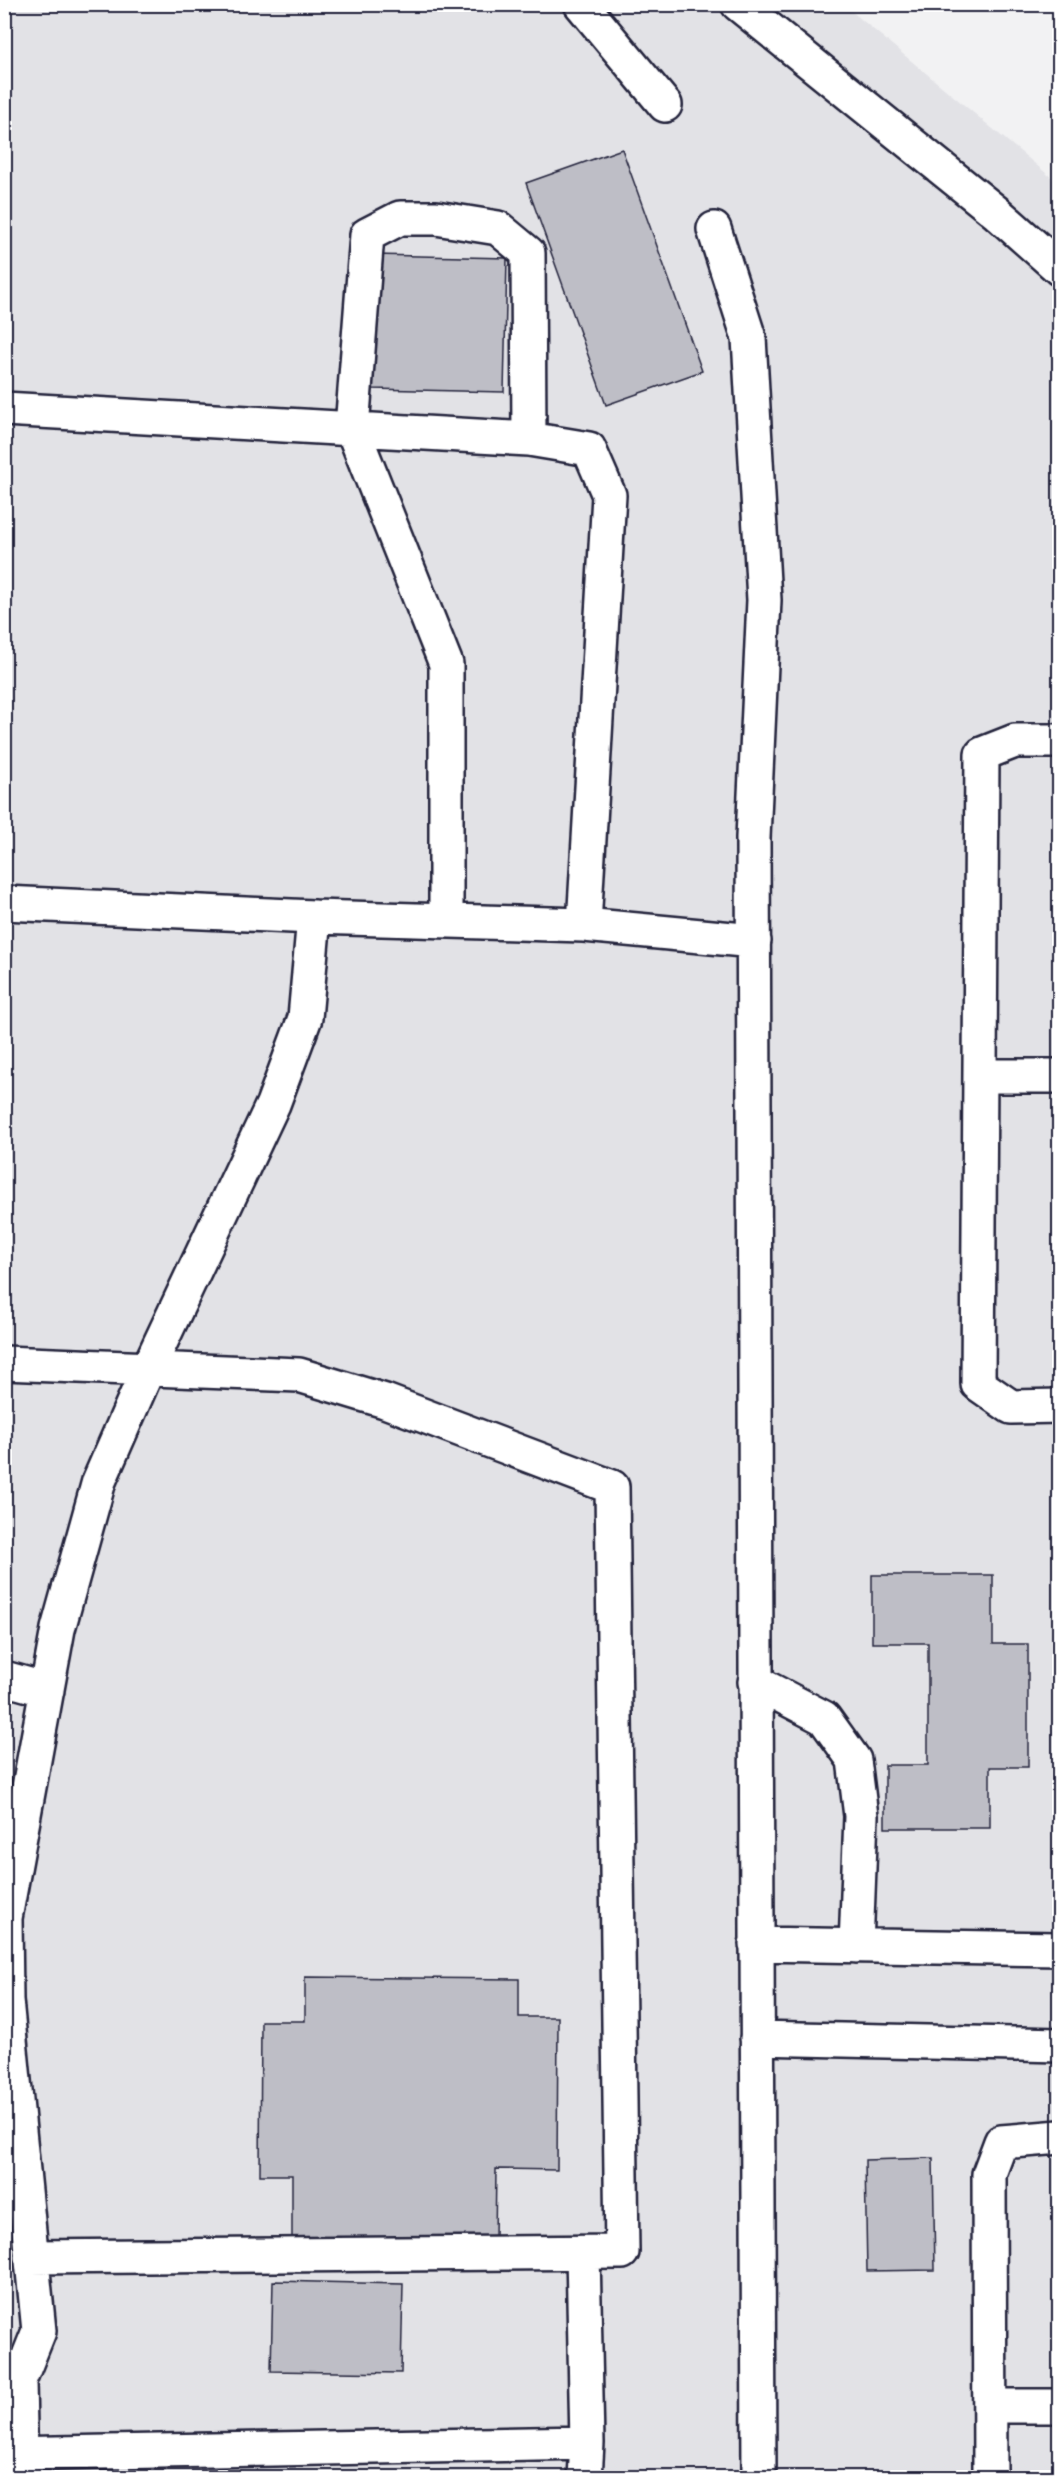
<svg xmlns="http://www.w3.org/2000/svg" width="1064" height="2482" viewBox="0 0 1064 2482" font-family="Delius,sans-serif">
	<rect width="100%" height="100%" fill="#f2f2f3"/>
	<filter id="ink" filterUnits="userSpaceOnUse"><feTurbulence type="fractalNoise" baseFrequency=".0167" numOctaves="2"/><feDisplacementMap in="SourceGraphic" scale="12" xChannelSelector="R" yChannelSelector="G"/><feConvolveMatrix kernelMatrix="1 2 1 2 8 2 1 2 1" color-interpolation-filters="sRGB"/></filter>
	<g filter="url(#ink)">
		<path fill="#e2e2e6" d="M5 5H844L1059 184V2477L5 2478Z"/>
		<path fill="#bebec6" stroke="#22223b" stroke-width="1.5" d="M4 138H8L4 196Z
			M622 149 702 371 606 405 526 183Z
			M375 255 507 258 504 392 372 389Z
			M872 1575H993V1644H1028V1767H990V1828H885V1765H928V1643H872Z
			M305 1977 519 1979V2017H558L557 2170 496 2169 495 2238 292 2237V2175H260L261 2021H305Z
			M933 2158 935 2270 867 2271 865 2160Z
			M273 2281 403 2284 401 2373 271 2371Z"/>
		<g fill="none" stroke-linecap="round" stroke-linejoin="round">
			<g stroke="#22223b" stroke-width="38">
				<path id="minor" d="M581 4 665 105
					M738 4 997 213 1060 269
					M714 229 749 338 764 600 753 838 759 2478
					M4 409 529 439 589 449 609 495 584 925
					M1060 741H1015L982 754 978 1384 1011 1407 1060 1406
					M4 903 314 917 584 925 754 941
					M446 920V664L352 428 367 235 400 218H436L498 228 528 253 529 439
					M980 1076H1060
					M4 1363 299 1375 385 1401 612 1487 622 2252 31 2257
					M4 1678 47 1690
					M755 1682 824 1718 854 1760 861 1816 856 1946
					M756 1944 1060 1949
					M757 2038 1060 2045
					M583 2253 587 2443 585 2478
					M990 2406H1060
					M4 2454 587 2443
					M21 2478 19 2381 39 2331 6 2000 5 1918 58 1629 99 1481 148 1369 273 1104 305 1018 314 917
					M990 2478 989 2174 1001 2142 1060 2137"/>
			</g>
			<use href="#minor" stroke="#fff" stroke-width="33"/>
		</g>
	</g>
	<rect width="1064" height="2482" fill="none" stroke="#fff" stroke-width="24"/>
	<rect x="12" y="12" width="1040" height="2458" fill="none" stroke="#22223b" stroke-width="2" filter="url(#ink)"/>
</svg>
